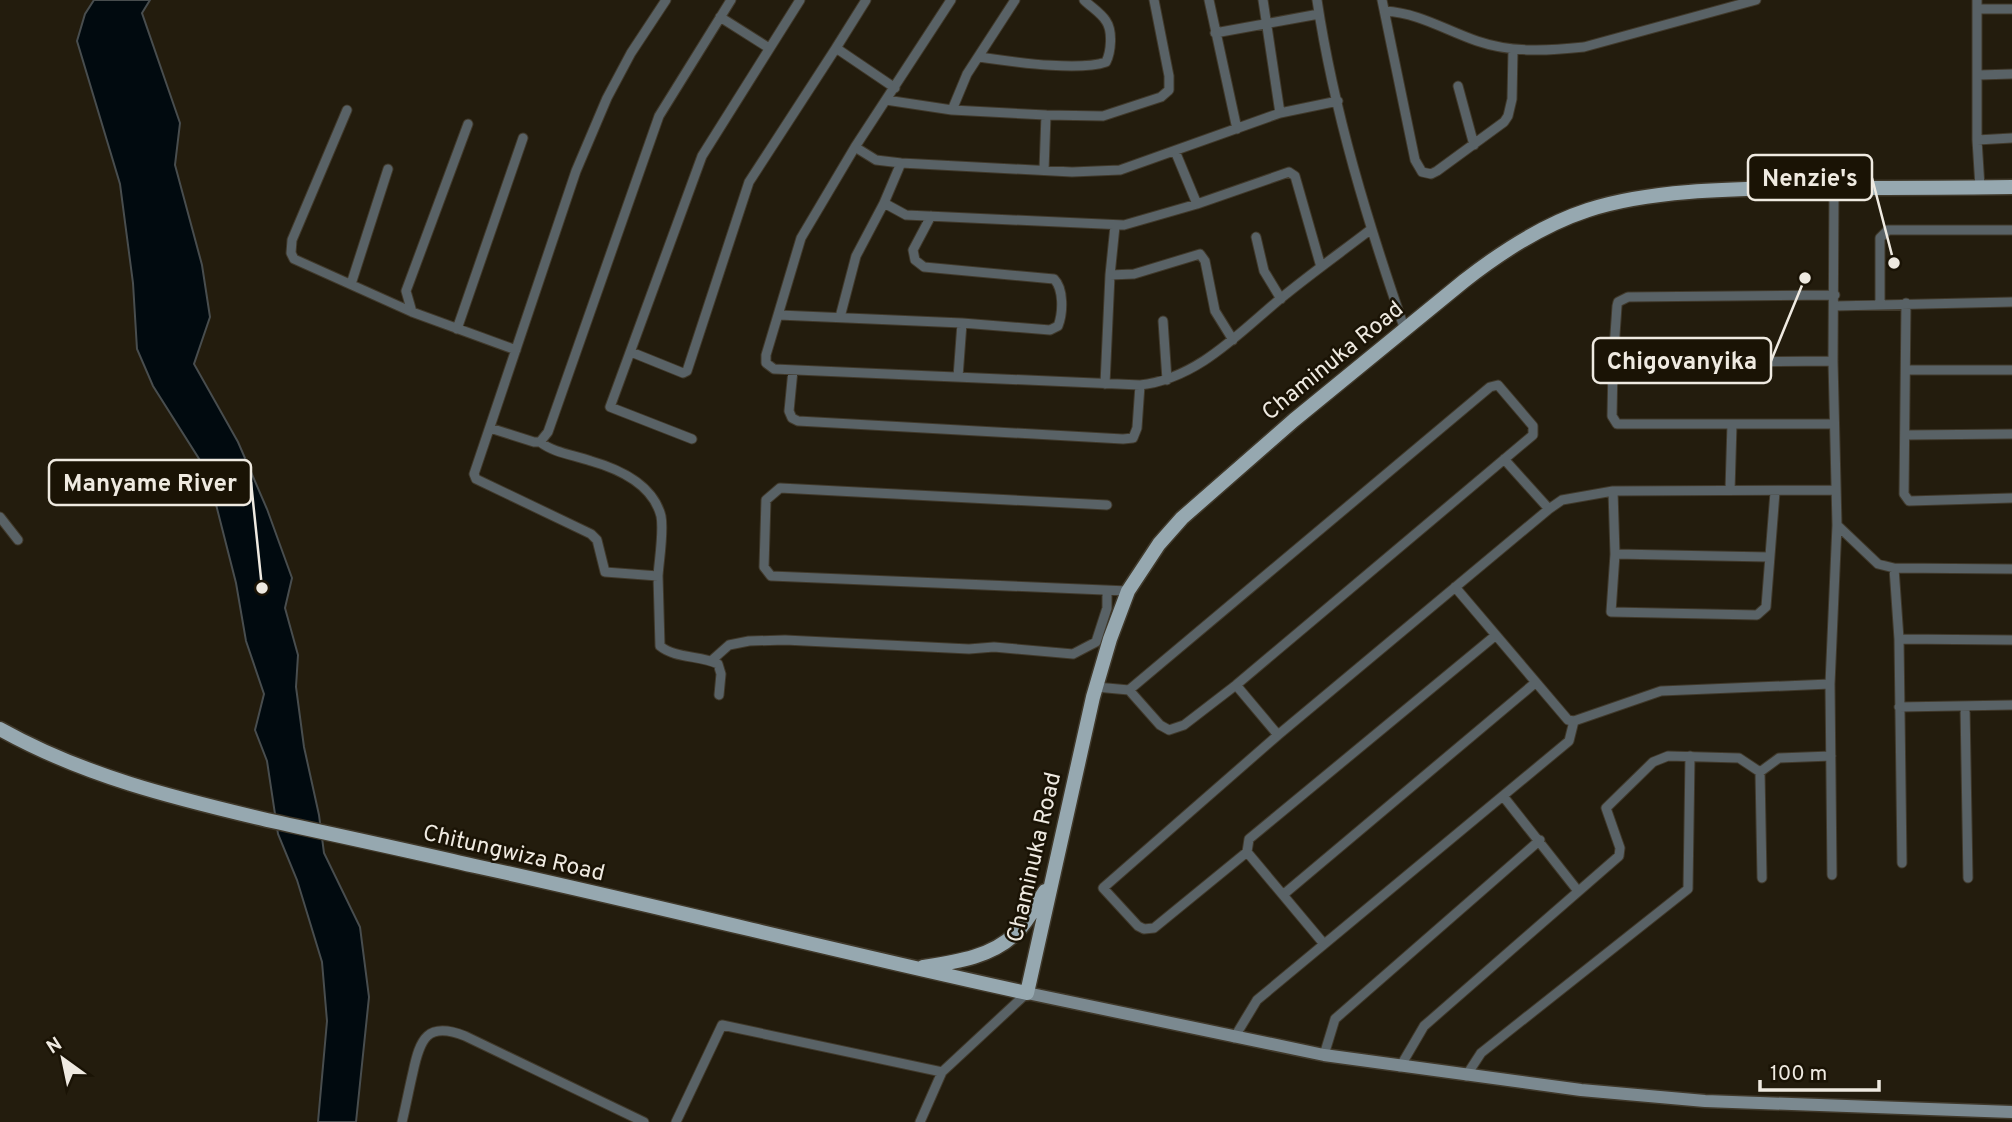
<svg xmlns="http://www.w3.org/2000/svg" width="2012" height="1122" viewBox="0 0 2012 1122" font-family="Overpass,sans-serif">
	<rect width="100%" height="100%" fill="#231c0d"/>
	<path fill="#010a0f" stroke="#484d4e" stroke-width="2" d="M94 0H150L142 13 180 123 175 165 202 265 210 317 194 364 238 442 267 509 292 578 285 608 298 655 296 687 304 747 319 815 324 853 360 927 369 997 356 1122H318L327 1021 322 962 297 880 278 834 267 761 255 730 264 694 246 641 236 583 208 473 153 386 137 349 133 283 120 184 77 41 85 14Z"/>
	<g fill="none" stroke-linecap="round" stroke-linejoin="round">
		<g stroke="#40392b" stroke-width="11">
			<path id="street" d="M666 0 631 53 607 98 576 171 474 474 476 479 591 534 597 540 605 572 658 576 660 646C676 659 700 655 718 664L721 674 719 695
				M951 0 855 147 801 238 766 355V363L774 369 1140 385C1197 379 1239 333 1280 299 1309 275 1340 253 1370 230
				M1209 0 1237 129
				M1263 0 1280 113
				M1317 0C1334 113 1368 223 1405 330
				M1382 0 1415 160 1422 172 1431 174 1437 171 1504 122 1508 116 1512 99 1513 50
				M1977 0V140L1980 187
				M1977 9H2012
				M1385 11C1419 13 1445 30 1477 41 1512 53 1547 51 1584 47L1756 0
				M720 17 769 48
				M1215 33 1319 14
				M836 48 866 0
				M978 57C1009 61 1077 72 1106 62 1111 52 1113 31 1106 21 1101 13 1091 7 1084 0
				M1979 75 2012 74
				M1458 86 1474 145
				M886 100 952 110 1046 115
				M347 110 292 240 291 253 294 259 412 312 516 350
				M952 110 967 74 1015 0
				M1977 140 2012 138
				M855 147 876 160 901 163 1072 172 1120 170 1280 113 1338 101
				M1175 151 1197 204
				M1044 170 1046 115 1103 116 1161 97 1169 90V76L1154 0
				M1834 188 1833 361 1837 525 1878 564 1894 568 2012 569
				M884 203 906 215 1124 225 1197 204 1289 172 1295 176 1321 267
				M1256 237 1264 271 1281 299
				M1110 275 1134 274 1200 254 1205 261 1215 311 1233 340
				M351 284 388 169
				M1906 303 1904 494 1909 501 2012 498
				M1880 304V238L1888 230H2012
				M1835 306 2012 302
				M412 312 406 291 468 124
				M779 315 962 323 1050 330 1058 326C1063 313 1064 289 1054 279L924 267 915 260 913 250 931 216
				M840 317 856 256 884 203 901 163
				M1163 321 1167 380
				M457 329 523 138
				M631 352 683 373 687 371 749 182 836 48 895 88
				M1833 361 1613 363 1612 416 1617 424H1834
				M1613 363 1617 306 1618 302 1628 297 1835 295
				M793 370 789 411 792 418 798 421 1123 439 1133 438 1137 428 1140 385
				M1907 370H2012
				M958 377 962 323
				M1105 384 1110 275 1115 226
				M490 428 534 442H540L548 432 659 116 731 0
				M1906 435 2012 434
				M692 439 610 407 702 156 800 0
				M540 442C554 453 574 455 591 461 619 469 653 485 661 516 664 532 659 560 658 576
				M1504 459 1549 509
				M1730 490 1732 424
				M1613 491 1615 554 1611 612 1757 615 1766 607 1775 492
				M1107 505 780 488 766 500 764 567 771 576 1128 591
				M0 517 18 540
				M1615 554 1769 557
				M1894 568 1899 639 1902 863
				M1899 639 2012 640
				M711 661 729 645 749 641 785 640 969 649 994 647 1073 654 1096 642 1107 608V591
				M1830 684 1832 875
				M1236 685 1278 735
				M1096 687 1129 690 1160 725 1169 730 1184 725 1236 685 1533 435V426L1498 385 1490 387 1129 690
				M1965 706 1968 878
				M1899 707 2012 705
				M1574 721 1661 691 1830 684 1837 525
				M1760 772 1762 878
				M1503 796 1578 891
				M1247 852 1154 928 1144 929 1138 926 1103 888 1278 735 1549 509 1562 500 1613 491 1835 490
				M1284 894 1535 683
				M1324 944 1247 852 1249 839 1496 635
				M1234 1038 1257 1000 1569 741 1574 721 1568 720 1455 587
				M1324 1055 1335 1019 1540 840
				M1400 1067 1424 1026 1619 856 1620 848 1606 808 1653 762 1668 756 1739 758 1760 772 1779 758 1831 756
				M1466 1076 1481 1053 1688 889 1690 756
				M402 1122C406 1105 409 1089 413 1072 420 1039 427 1021 465 1036L644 1122
				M676 1122 722 1025 942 1072
				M920 1122 942 1072 1027 993"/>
		</g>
		<g stroke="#40392b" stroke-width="15">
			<path id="secondary" d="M1027 993 1324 1055 1581 1090 1705 1101 2012 1112"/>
		</g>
		<g stroke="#40392b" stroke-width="17">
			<path id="primary" d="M0 729C84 776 174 798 267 820 336 835 406 850 475 866 660 906 842 953 1027 993L1093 697 1110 639 1128 591 1159 544 1182 518 1294 420 1464 281C1501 252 1542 225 1588 210 1652 189 1737 189 1804 188 1874 188 1943 188 2012 187
				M923 967C956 962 992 957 1016 933 1028 921 1036 905 1045 891"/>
		</g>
		<use href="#street" stroke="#596266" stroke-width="9"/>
		<use href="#secondary" stroke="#7b8990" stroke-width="12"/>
		<use href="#primary" stroke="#96a8b0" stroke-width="14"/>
	</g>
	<g text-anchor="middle" stroke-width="5" stroke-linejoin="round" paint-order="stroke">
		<g font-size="23" fill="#efeae1" stroke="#1a1305">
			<text transform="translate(1332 360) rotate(-39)" y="8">Chaminuka Road</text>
			<text transform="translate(514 852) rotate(13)" y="8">Chitungwiza Road</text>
			<text transform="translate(1033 857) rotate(-77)" y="8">Chaminuka Road</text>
		</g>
	</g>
	<path fill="none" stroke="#efeae1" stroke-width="2.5" d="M1894 263L1872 178M1805 278L1771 361M262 588L251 482"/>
	<g fill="#efeae1" stroke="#1a1305" stroke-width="2.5">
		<circle cx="1894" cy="263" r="7"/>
		<circle cx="1805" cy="278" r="7"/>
		<circle cx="262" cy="588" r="7"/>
	</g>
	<g fill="#1a1305" stroke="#efeae1" stroke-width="2.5">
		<rect x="1748" y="155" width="124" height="45" rx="7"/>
		<rect x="1593" y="338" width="178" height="45" rx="7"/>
		<rect x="49" y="460" width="202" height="45" rx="7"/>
	</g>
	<g font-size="24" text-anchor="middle" font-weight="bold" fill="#efeae1">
		<text x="1810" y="186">Nenzie's</text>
		<text x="1682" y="369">Chigovanyika</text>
		<text x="150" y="491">Manyame River</text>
	</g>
	<g transform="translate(63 1059) rotate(327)" stroke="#1a1305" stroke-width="5" paint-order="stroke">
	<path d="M0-5L12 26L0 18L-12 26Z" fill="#efeae1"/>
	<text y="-10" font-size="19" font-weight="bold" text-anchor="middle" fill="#efeae1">N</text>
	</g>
	<path d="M1760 1080v10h119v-10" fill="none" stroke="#efeae1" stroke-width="3.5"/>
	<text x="1770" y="1080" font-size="21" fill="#efeae1" stroke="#1a1305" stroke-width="5" paint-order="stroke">100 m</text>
</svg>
